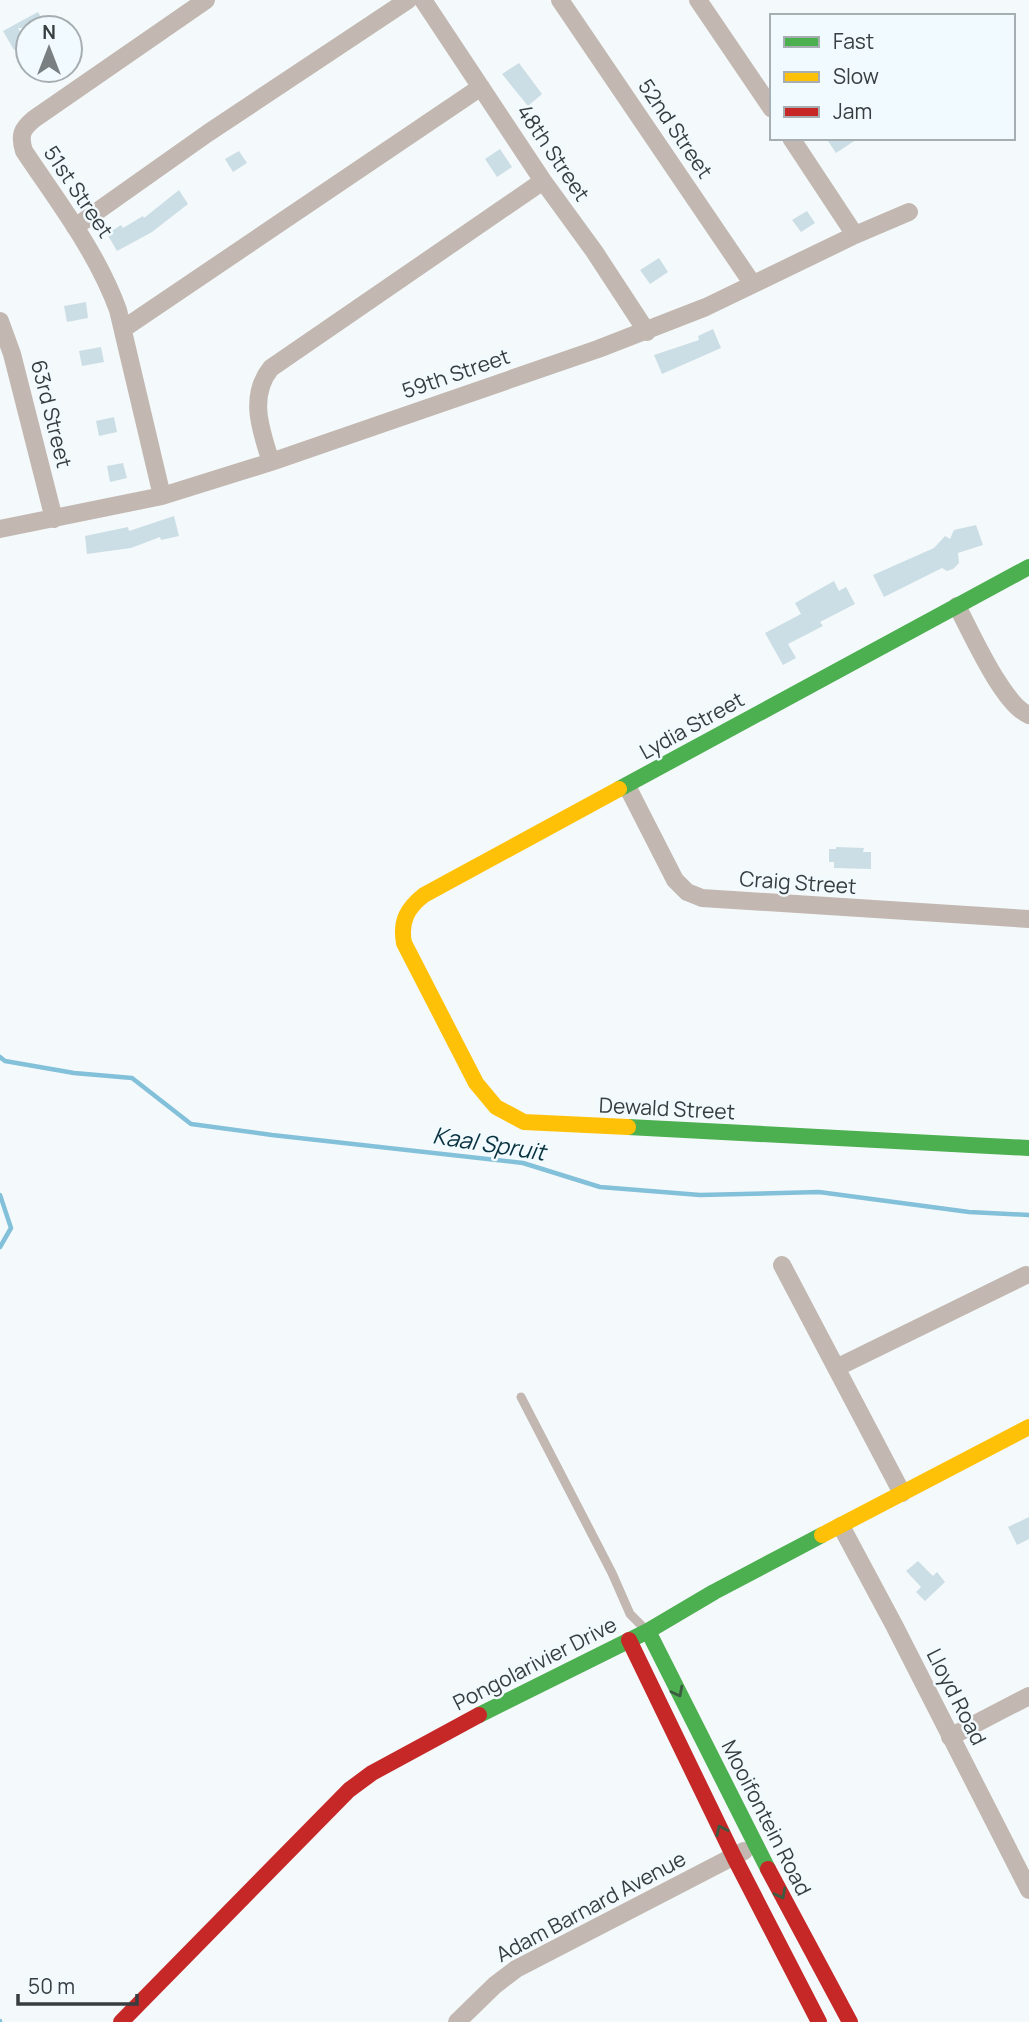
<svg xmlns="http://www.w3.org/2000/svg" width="1029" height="2022" viewBox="0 0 1029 2022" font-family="Manrope,sans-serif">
	<rect width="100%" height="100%" fill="#f4f9fb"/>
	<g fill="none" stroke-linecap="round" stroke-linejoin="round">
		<path stroke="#83c0d9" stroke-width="4.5" d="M0 1057 5 1061 74 1073 132 1078 191 1124 272 1135 523 1163 600 1187 700 1195 819 1192 969 1212 1029 1215
			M0 1195 11 1228 0 1247
			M0 2021V2022"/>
	</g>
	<path fill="#cbdee5" d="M38 12 47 28H18L26 42 14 50 3 31Z
		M519 63 542 94 528 106 502 74Z
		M826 138H859L836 153Z
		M500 149 512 167 497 177 485 159Z
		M239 151 247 163 233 172 225 159Z
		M179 190 188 204 152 232 117 251 107 234 121 225 123 228 143 216 144 218Z
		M807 211 815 223 801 232 792 220Z
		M659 258 668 272 650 284 640 270Z
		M86 302 88 318 67 322 64 306Z
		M713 329 721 348 662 374 654 355 699 340 698 336Z
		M101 347 104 362 82 366 79 351Z
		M114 417 117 432 99 436 96 421Z
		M123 463 127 478 110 482 107 466Z
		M174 516 179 536 161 540 160 537 131 548 87 554 85 536 128 527 129 531Z
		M976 525 983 545 958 553 959 563 953 569 947 571 942 568 884 597 873 575 934 548 945 536 950 539 954 530Z
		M834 581 839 591 846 587 855 604 820 622 823 626 788 644 796 658 783 665 765 633 801 614 795 603Z
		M836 847 864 848 863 852H871V869L834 868V862H829V849H836Z
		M1029 1517V1539L1017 1545 1008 1527Z
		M918 1561 933 1576 937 1572 945 1582 925 1601 916 1592 921 1587 906 1571Z"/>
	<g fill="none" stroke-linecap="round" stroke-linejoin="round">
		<path stroke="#c2b8b1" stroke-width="9" d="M521 1397 612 1573 630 1614 645 1629"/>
		<path stroke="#c2b8b1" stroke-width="18" d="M423 0 543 181 594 251 647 332
			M560 0 752 283
			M698 0 772 109
			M791 138 855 235
			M75 227 208 133 408 0
			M0 321 12 354 54 519
			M123 329 481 87
			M271 462C261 431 248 396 271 368L543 181
			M162 496 118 310C97 252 58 202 24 151 19 135 22 129 34 119L206 0
			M0 529 162 496 271 462 598 349 706 307 855 235 909 212
			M957 606C971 632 1003 705 1029 715
			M627 786 675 880 687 892 702 898 1029 919
			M782 1265 902 1493
			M836 1368 1026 1275
			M841 1526 894 1625 1029 1890
			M950 1737 1029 1696
			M457 2022 495 1985 516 1969 744 1851"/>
		<path stroke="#4caf50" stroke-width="16" d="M619 789 1029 567
			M628 1127 1029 1148
			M648 1631 768 1869
			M479 1715 648 1631 714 1592 822 1535"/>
		<path stroke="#ffc107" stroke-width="16" d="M619 789 424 895C407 908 400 922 404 943L476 1083 496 1107 524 1122 628 1127
			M822 1535 1029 1427"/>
		<path stroke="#c62828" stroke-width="16" d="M629 1640 734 1857 819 2022
			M768 1869 850 2022
			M121 2022 349 1790 372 1773 479 1715"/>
	</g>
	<defs><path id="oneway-chevron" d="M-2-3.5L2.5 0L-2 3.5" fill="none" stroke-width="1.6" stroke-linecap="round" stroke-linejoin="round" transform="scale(1.75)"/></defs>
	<g stroke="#3d5a43">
		<use href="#oneway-chevron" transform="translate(678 1692) rotate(63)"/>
		<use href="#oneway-chevron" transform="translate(721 1830) rotate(-116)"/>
		<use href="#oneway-chevron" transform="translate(781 1894) rotate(62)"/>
	</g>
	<g text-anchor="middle" stroke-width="5" stroke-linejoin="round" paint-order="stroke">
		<g font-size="21" fill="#383d3f" stroke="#f1fafe">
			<text transform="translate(675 129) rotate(56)" y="7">52nd Street</text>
			<text transform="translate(553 153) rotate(56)" y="7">48th Street</text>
			<text transform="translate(78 192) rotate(56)" y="7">51st Street</text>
			<text transform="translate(456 374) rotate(-19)" y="7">59th Street</text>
			<text transform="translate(51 414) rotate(76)" y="7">63rd Street</text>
			<text transform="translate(692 726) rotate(-29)" y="7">Lydia Street</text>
			<text transform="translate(798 883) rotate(4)" y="7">Craig Street</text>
			<text transform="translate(667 1109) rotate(3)" y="7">Dewald Street</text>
			<text transform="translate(535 1664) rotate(-27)" y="7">Pongolarivier Drive</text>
			<text transform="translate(956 1697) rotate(63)" y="7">Lloyd Road</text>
			<text transform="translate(766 1818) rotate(63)" y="7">Mooifontein Road</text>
			<text transform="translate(591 1907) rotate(-28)" y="7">Adam Barnard Avenue</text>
		</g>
		<g font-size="23" font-style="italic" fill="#093241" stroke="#f1fafe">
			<text transform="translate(489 1144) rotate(9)" y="8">Kaal Spruit</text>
		</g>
	</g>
	<rect x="770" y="14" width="245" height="126" fill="#f1fafe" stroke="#a7aeb2" stroke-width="2"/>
	<rect x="784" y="37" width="35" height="10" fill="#4caf50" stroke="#a7aeb2" stroke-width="2"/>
	<text x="833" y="49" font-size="21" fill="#383d3f">Fast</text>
	<rect x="784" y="72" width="35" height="10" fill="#ffc107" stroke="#a7aeb2" stroke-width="2"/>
	<text x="833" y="84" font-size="21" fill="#383d3f">Slow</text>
	<rect x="784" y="107" width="35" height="10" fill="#c62828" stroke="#a7aeb2" stroke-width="2"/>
	<text x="833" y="119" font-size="21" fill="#383d3f">Jam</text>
	<g transform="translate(49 49)"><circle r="33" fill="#f1fafe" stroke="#a7aeb2" stroke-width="2"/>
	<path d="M0-5L12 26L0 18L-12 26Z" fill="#7a7f81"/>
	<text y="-10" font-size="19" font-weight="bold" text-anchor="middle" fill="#383d3f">N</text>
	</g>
	<path d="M18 1994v10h119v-10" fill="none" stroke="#383d3f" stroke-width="3.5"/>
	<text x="28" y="1994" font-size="21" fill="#383d3f" stroke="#f1fafe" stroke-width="5" paint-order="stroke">50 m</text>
</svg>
